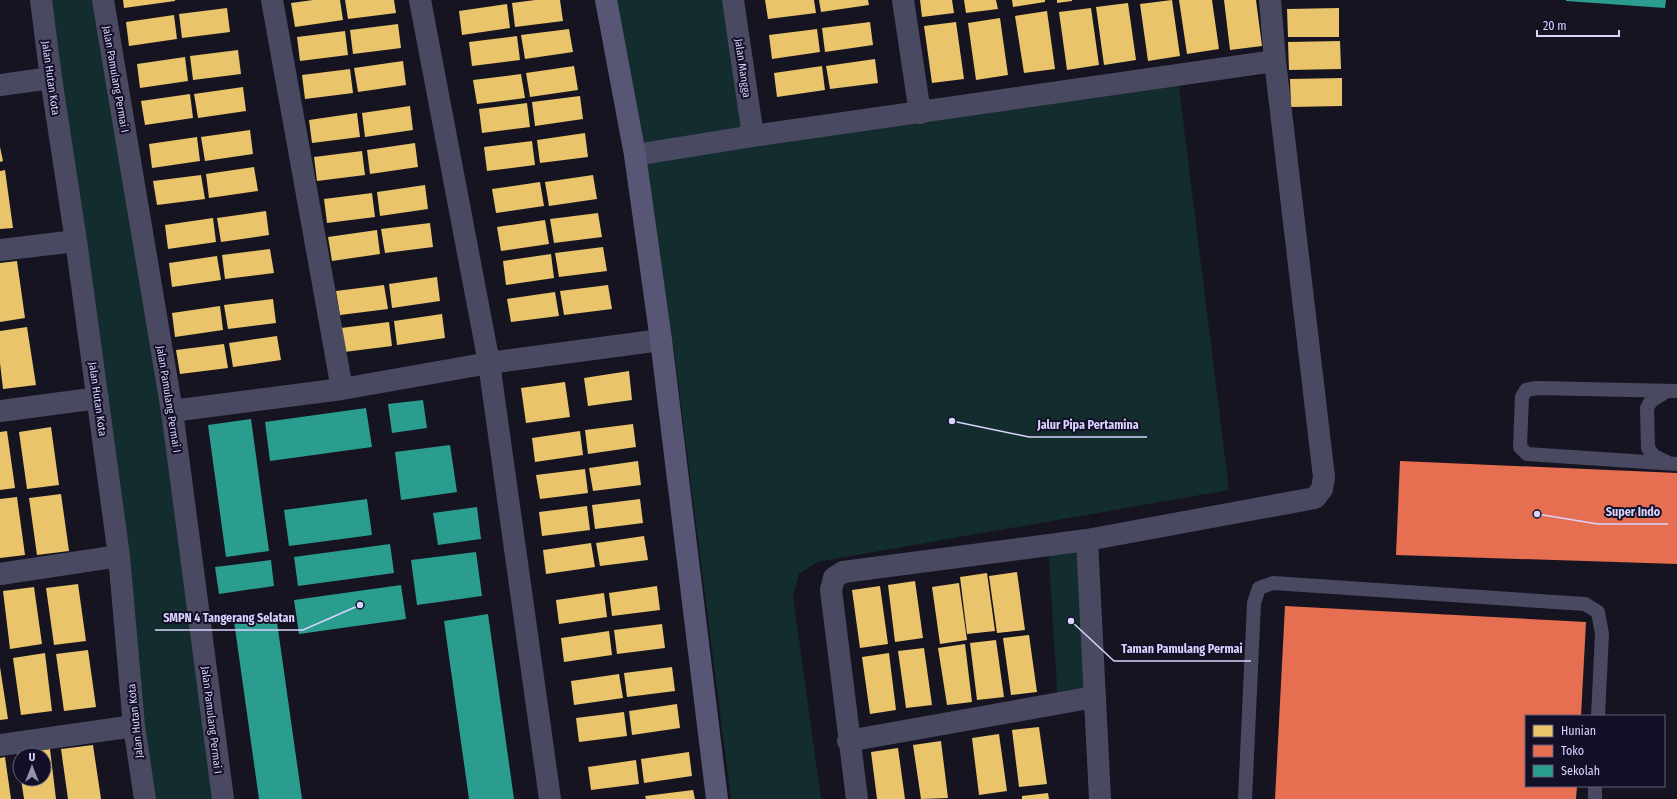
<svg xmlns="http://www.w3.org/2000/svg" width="1677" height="799" viewBox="0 0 1677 799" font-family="'Fira Sans Condensed',sans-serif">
	<rect width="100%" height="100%" fill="#161421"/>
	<path fill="#132c2d" d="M32 0H98L166 410 218 799H147Z
		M616 0H734L760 139 1178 79 1229 490 817 562 799 574 793 596 821 799H731L674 351Z
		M1087 540 1094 697 1058 704 1048 545Z"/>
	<path fill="#e9c46a" d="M123 0H175V1L124 8Z
		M313 0H340L343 20 295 27 291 3Z
		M345 0H394L396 13 348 19Z
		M535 0H560L563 21 515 27 512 3Z
		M765 0H814L816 13 768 19Z
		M819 0H868L869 5 821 12Z
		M920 0H952L954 13 922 17Z
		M964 0H996L998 9 966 13Z
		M1012 0H1045V2L1013 7Z
		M1057 0H1072V1L1057 3Z
		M1172 0 1180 56 1148 61 1140 4Z
		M1179 0H1212L1219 49 1187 54Z
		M1224 0H1256L1262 46 1230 50Z
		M1128 3 1136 60 1104 65 1096 7Z
		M507 4 510 28 462 35 459 11Z
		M227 8 230 32 182 38 179 14Z
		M1091 8 1099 65 1067 70 1059 12Z
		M1339 8V37H1288L1287 9Z
		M1047 11 1055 69 1024 73 1015 16Z
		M174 15 177 39 129 46 126 22Z
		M1000 18 1008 75 976 80 968 23Z
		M870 22 873 45 825 52 822 28Z
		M956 22 964 79 932 83 924 26Z
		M398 24 401 48 353 54 350 30Z
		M569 29 573 52 525 59 521 35Z
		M817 29 820 52 772 59 769 35Z
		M345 31 348 55 300 61 297 37Z
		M517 36 520 60 472 66 469 42Z
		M1340 41 1341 69 1289 70 1288 42Z
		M238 50 241 74 193 80 190 56Z
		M185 57 188 81 140 88 137 64Z
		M875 59 878 83 830 89 826 66Z
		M403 61 406 85 358 92 354 68Z
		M574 66 578 90 530 97 526 73Z
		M822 66 825 90 777 97 774 73Z
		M350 69 353 93 305 99 302 75Z
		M521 74 525 98 477 104 473 80Z
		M1342 78V106L1291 107 1290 79Z
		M243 87 246 111 198 118 194 94Z
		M190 94 193 118 145 125 141 101Z
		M580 96 583 119 535 126 532 102Z
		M527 103 530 127 482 133 479 109Z
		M410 106 413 130 365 137 362 113Z
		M357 113 360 137 312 143 309 120Z
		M250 130 253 154 205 161 201 137Z
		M585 133 588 157 540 163 537 140Z
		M197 137 200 161 152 168 149 144Z
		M532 141 535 165 487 171 484 147Z
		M415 143 418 167 370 174 367 150Z
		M0 147 3 161 0 162Z
		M362 151 365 175 317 181 314 157Z
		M254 167 258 191 209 198 206 174Z
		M5 170 13 228 0 229V171Z
		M201 175 205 199 157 205 153 181Z
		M593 175 597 199 549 206 545 182Z
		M540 182 544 206 496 213 492 189Z
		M425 185 428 209 380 216 377 192Z
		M372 193 375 217 327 223 324 199Z
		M266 211 269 235 221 242 217 218Z
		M598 213 602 237 554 243 550 219Z
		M213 218 216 242 168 249 165 225Z
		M545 220 549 244 501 251 497 227Z
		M430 223 433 247 385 253 381 229Z
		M377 230 380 254 332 261 328 237Z
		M603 247 607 271 559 277 555 253Z
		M270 249 274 273 225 279 222 255Z
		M551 254 554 278 506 285 503 261Z
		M217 256 221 280 172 287 169 263Z
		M17 261 25 318 0 322V263Z
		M437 277 440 301 392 308 389 284Z
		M384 285 388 309 340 315 336 291Z
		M608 285 612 309 564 315 560 291Z
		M555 292 559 316 511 322 507 299Z
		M273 299 276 323 228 329 224 305Z
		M220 306 223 330 175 337 172 313Z
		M442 314 445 338 397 345 394 321Z
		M389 322 392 346 344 352 341 328Z
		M27 327 36 385 3 389 0 363V331Z
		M277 336 281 360 233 367 229 343Z
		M224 344 228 368 180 374 176 350Z
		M629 371 632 400 588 406 584 378Z
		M565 382 570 417 526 423 521 388Z
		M633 424 636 447 588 454 585 430Z
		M51 427 59 485 27 489 19 432Z
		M7 431 15 488 0 490V432Z
		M580 431 583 455 535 462 532 438Z
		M638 461 641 485 593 491 589 468Z
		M585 469 588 493 540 499 536 475Z
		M61 494 69 551 37 555 29 498Z
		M17 497 25 555 0 558V499Z
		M640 499 643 523 595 529 592 505Z
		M587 506 590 530 542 536 539 512Z
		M644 536 648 560 600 566 596 543Z
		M591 543 595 567 546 574 543 550Z
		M1017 572 1025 630 997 633 989 576Z
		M987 573 995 631 967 634 960 577Z
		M915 581 923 638 895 642 888 585Z
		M959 583 967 640 940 644 932 587Z
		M78 584 86 641 54 645 46 588Z
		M657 586 660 610 612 616 609 593Z
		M880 586 888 644 860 648 852 590Z
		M34 587 42 644 10 649 3 591Z
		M604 593 607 617 559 624 556 600Z
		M662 624 665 648 617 654 614 630Z
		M609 631 612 655 564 662 561 638Z
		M1029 635 1037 692 1011 695 1003 638Z
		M996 640 1004 697 977 700 970 643Z
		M965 644 972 702 947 705 938 648Z
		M924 648 932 705 906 708 898 651Z
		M88 650 96 707 64 711 56 654Z
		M45 653 52 711 21 715 13 658Z
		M889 653 896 710 870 714 862 657Z
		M0 667 8 719 0 720Z
		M672 667 675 691 627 697 624 673Z
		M619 674 623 698 574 705 571 681Z
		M677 704 680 728 632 735 629 711Z
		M624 712 627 736 579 742 576 718Z
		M1039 727 1047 784 1019 787 1012 730Z
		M999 734 1007 791 979 795 972 738Z
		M941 741 948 798 921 799 913 745Z
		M93 745 101 799H68L61 749Z
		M898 748 905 799H877L871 752Z
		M50 749 56 799H24L21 779H44V755H20L19 764 17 753Z
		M689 752 692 776 644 783 641 759Z
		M5 757 11 799H0V758Z
		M636 760 639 784 591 790 588 767Z
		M693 790 695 799H646L645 796Z
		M1048 793 1049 799H1022V796Z"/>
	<path fill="#e76f51" d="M1400 461 1677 473V564L1396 555Z
		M1285 606 1586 622 1581 716H1526V786H1577L1576 799H1275Z"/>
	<path fill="#2a9d8f" d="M1566 0H1666L1665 8 1566 1Z
		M423 400 427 428 392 433 388 404Z
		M366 408 372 447 270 461 265 422Z
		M251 419 269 551 226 557 208 425Z
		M450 445 457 492 401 500 395 452Z
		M367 499 372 535 289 546 284 510Z
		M477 507 481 539 438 545 433 513Z
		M390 544 394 573 298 586 294 557Z
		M476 552 482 596 417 605 411 560Z
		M271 560 274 586 219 594 215 567Z
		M401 585 406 619 299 634 294 600Z
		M488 614 514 799H469L444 621Z
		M276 615 302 799H259L234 621Z"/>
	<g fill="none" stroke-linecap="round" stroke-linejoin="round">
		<path stroke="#4a4962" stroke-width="14" d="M1677 391 1537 388 1526 390 1522 397 1520 447 1527 454 1677 464
			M1667 462 1654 456 1648 448 1647 408 1651 401 1667 391
			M1245 799 1254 603 1259 588 1273 583 1585 604 1598 612 1602 634 1598 716
			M1595 799V786"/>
		<path stroke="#4a4962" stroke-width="22" d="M41 0 51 78 76 241 119 556 134 726 145 799
			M103 0 172 411 223 799
			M272 0 342 389
			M420 0 489 363 550 799
			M733 0 753 136
			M903 0 920 113
			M0 85 51 78
			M635 155 753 136 1275 61
			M0 250 76 241
			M0 411 98 398
			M172 411 342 389 489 363 661 340
			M1087 540 1100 799
			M0 574 119 556
			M848 741 1094 697
			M0 745 134 726
			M857 799 831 590 834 578 843 572 1087 540 1315 498 1322 489 1324 477 1275 61 1270 0"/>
		<path stroke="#575674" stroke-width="22" d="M606 0 635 155 661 340 717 799"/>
	</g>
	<g text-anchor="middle" stroke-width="4" stroke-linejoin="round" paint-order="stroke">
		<g font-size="11" fill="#d9d4ff" stroke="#130f26">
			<text transform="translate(743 68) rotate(82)" y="4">Jalan Mangga</text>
			<text transform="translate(51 78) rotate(82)" y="4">Jalan Hutan Kota</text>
			<text transform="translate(116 79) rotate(80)" y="4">Jalan Pamulang Permai I</text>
			<text transform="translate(98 399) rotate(82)" y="4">Jalan Hutan Kota</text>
			<text transform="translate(169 399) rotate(81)" y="4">Jalan Pamulang Permai I</text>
			<text transform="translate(212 720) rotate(83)" y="4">Jalan Pamulang Permai I</text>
			<text transform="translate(135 721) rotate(-96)" y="4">Jalan Hutan Kota</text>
		</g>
	</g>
	<path fill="none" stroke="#d9d4ff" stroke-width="1.5" d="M952 421L1029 437H1147M1537 514L1598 524H1668M360 605L303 630H155M1071 621L1114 661H1251"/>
	<g fill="#d9d4ff" stroke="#130f26" stroke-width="1.5">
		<circle cx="952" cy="421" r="4"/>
		<circle cx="1537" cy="514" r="4"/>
		<circle cx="360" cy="605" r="4"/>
		<circle cx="1071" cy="621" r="4"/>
	</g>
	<g font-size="12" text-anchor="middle" font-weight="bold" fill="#d9d4ff" stroke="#130f26" stroke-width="4" stroke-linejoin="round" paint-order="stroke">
		<text x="1088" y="429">Jalur Pipa Pertamina</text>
		<text x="1633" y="516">Super Indo</text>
		<text x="229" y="622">SMPN 4 Tangerang Selatan</text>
		<text x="1182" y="653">Taman Pamulang Permai</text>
	</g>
	<rect x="1525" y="715" width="140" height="72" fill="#130f26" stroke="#625e7d"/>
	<rect x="1533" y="725" width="20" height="12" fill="#e9c46a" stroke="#625e7d"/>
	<text x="1561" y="735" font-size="12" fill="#d9d4ff">Hunian</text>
	<rect x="1533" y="745" width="20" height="12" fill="#e76f51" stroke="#625e7d"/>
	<text x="1561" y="755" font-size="12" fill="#d9d4ff">Toko</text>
	<rect x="1533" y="765" width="20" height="12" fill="#2a9d8f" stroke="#625e7d"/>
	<text x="1561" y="775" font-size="12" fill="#d9d4ff">Sekolah</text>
	<g transform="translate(32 767)"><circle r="19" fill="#130f26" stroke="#625e7d"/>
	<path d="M0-3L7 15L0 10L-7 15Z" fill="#9591b1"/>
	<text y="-6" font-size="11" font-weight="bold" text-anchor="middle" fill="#d9d4ff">U</text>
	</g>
	<path d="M1537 30v6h82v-6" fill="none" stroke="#d9d4ff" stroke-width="2"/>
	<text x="1543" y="30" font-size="12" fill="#d9d4ff" stroke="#130f26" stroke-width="3" paint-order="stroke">20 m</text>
</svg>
